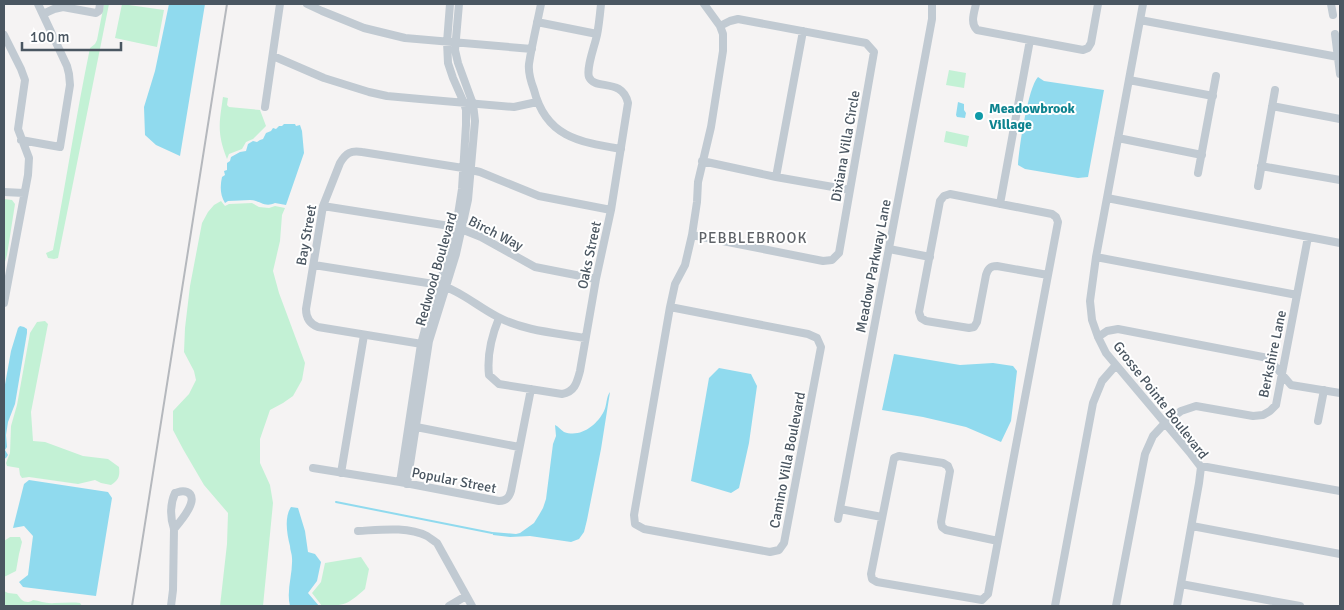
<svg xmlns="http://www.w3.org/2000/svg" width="1344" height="610" viewBox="0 0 1344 610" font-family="Signika,sans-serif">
	<rect width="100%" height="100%" fill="#f5f3f3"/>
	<path fill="#c3f1d5" d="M104 4H109L58 258 54 259 48 258 46 253 53 250C66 183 76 115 90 48L95 44 97 40Z
		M122 4 164 10 157 47 115 38Z
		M949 70 966 73 964 88 946 85Z
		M223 97 228 98 227 105 229 107 260 110 266 126 253 139 246 142 242 149 229 154 227 159C217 133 219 124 223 97Z
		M946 131 969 136 967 147 944 142Z
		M4 199 12 200 15 204 7 255 4 265Z
		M221 201 225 206 229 204 252 203 259 207 269 208 275 206 285 208 282 215 280 241 273 271 279 293 305 363 302 380 293 396 283 403 270 410 260 439V463L270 485 273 503 263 606H220L227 544 228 513 204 485 183 449 173 430V411L189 394 196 380 194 371 184 352 185 328 190 286 202 223 208 212 214 205Z
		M45 321 48 324 31 412 33 441 45 442 83 456 108 459 119 467C120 476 119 480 111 485L101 483 95 480 78 484 29 477 22 478 20 475 19 468 7 466 6 463 10 453 11 426 17 405 30 333 37 322Z
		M10 537H20L22 542 19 554 16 571 4 577V541Z
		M361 557 369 569 365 589C348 604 345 606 322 606L312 593 321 582 325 563Z
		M4 591 8 593 17 594C21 600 26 605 33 600 40 601 47 604 54 603 63 603 72 602 80 603L82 606H4Z"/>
	<path fill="#90daee" d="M169 4H205L180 156 156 145 145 135 144 107 155 71Z
		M1038 77 1044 81 1104 90 1088 177 1078 178 1025 169 1018 165C1019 148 1028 87 1038 77Z
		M958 102 964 104V110L966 113 965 118 957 117 956 115Z
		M284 124H295L296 126 300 125 302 131 304 153 286 205 275 203C264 208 260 200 250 200 243 200 236 201 228 201L225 203C220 195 220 186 222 177L225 175 224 171 227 170V163L230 161 231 157 240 152 246 151 248 144 253 141 257 142 260 140 263 139 266 133 271 131 273 128 276 129 279 126H282Z
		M20 326 24 327 27 329V333L15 404 8 422 6 435 7 447 5 450 8 455 6 458 4 459V390L11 351 18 328Z
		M894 354 960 365 993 363 1013 366 1017 371 1011 421 1001 442 966 427 923 417 882 410Z
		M719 368 751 374 757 386 749 443 739 488 731 493 691 481 709 378Z
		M610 392 601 449 587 520 584 532 579 539 571 542 530 536 510 537 493 535 492 532 516 534 520 533 534 523 539 515 543 508 546 499 553 444 556 436 555 425C558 426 561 430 564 432 581 438 597 425 604 411 607 405 606 397 610 392Z
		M29 480 108 492 112 498 96 596 23 587 19 582 28 575 33 536 24 526 13 528 24 484Z
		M291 507 298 508 305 531 308 552 315 554 321 562 317 581 308 593 319 606H290C286 590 293 574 292 558 292 554 290 550 290 546 287 535 284 517 291 507Z"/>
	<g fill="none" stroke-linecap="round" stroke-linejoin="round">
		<path stroke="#90daee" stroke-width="2" d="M336 502 492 533"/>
		<path stroke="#c1cad2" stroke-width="8" d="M307 4 322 11 364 28 405 38 532 49
			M541 4C537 24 532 44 529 64 528 73 531 82 534 90 546 137 579 142 621 149
			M976 4C974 13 970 23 977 30L1083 50 1088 48 1091 43 1098 4
			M1143 4 1096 257 1090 301 1092 320 1098 337 1106 353 1191 454 1201 467 1199 483 1177 606
			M1331 4 1333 15
			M43 14 54 9 63 7 96 13 99 11 100 4
			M1140 20 1338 57
			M537 22 597 34
			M1335 34 1340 74
			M4 35 21 69 25 80 18 129 29 158 28 175 4 303
			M273 56 324 78 369 92 387 96 420 99 514 107 537 102
			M1129 80 1213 96
			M1272 106 1340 119
			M265 107 280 4
			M1118 138 1202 155
			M21 140 60 147 70 85 69 74 67 66 38 4
			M702 161 776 177 850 190
			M1261 166 1340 180
			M1198 173 1216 76
			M776 177 803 31
			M1258 186 1275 90
			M4 192 24 193
			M1107 198 1340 243
			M1000 204 1030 40
			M323 206 456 227 481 237 535 267 596 279
			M692 235 823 261 832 260 839 253 874 52 866 43 738 19 730 21 720 26
			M889 249 930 257
			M1096 257 1297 295
			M314 265 440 285C461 291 478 307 498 317 524 331 557 333 585 338
			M670 307 808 334 817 338 821 347 784 543 779 550 770 552 644 529 635 524 634 515Z
			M670 307 675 284 685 265 692 235 697 202 698 182 711 127 723 51V34L720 26 704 4
			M499 318C492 335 487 357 489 375L499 384 562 394C575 392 577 382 580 371L596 279 611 210 628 103C622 77 595 91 589 77 586 68 595 45 597 35 599 25 600 14 601 4
			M1098 337 1107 331 1118 329 1268 358 1291 385 1340 393
			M428 345 318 327C310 324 306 318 306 309L323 206 340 163C346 153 351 150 362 152L463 168 480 172 539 196 611 210
			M1318 421 1324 390
			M411 426 519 447
			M1201 467H1207L1340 491
			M313 468 400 482 499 501C506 501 509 498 511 491L531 389
			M341 473 364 335
			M400 482 421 344 430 311 452 246 456 227 462 189 466 125V110L464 103 453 78 448 63 447 42 450 4
			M407 484 429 341 456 254 468 200 475 121 473 104 458 63 455 50 459 4
			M840 509 882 517
			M838 519 925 57 932 19V4
			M1192 526 1340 554
			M358 531C379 530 407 526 427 536 430 538 434 541 437 543L472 606
			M998 541 946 530 942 527 941 522 950 471 948 466 943 463 899 456 894 458 871 574 872 579 877 582 982 600 988 594 1058 222 1056 217 1052 214 950 194 944 196 940 201 919 312 921 318 926 321 969 328 974 327 977 322 986 275C988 269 990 266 997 266L1048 275
			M1181 584 1300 606
			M171 606 173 590 174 529C170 518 170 504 175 493 179 492 182 490 187 492 201 498 180 522 174 529
			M449 606 466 596
			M1055 606 1093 403 1102 381 1116 365
			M1116 606 1145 454 1153 436 1165 423 1181 411 1196 406 1253 416 1263 415 1270 411 1276 405 1308 237"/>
		<path stroke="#b5b8bd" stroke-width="2" d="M132 606 227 4"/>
	</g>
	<circle fill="#0f9aa8" stroke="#fff" stroke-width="2" cx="979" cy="116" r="5"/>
	<g text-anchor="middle" stroke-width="4" stroke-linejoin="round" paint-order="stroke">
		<g font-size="14" font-weight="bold" fill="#0d838f" stroke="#fff" text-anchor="start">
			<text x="989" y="113">Meadowbrook<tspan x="989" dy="16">Village</tspan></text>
		</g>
		<g font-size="14" fill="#4a5661" stroke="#fff">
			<text transform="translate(845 146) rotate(-80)" y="5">Dixiana Villa Circle</text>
			<text transform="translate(496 233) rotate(27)" y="5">Birch Way</text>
			<text transform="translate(306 235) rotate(-80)" y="5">Bay Street</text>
			<text transform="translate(589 255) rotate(-78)" y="5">Oaks Street</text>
			<text transform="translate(873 266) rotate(-79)" y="5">Meadow Parkway Lane</text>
			<text transform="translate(436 269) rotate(-74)" y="5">Redwood Boulevard</text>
			<text transform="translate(1272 354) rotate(-78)" y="5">Berkshire Lane</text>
			<text transform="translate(1161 400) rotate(52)" y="5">Grosse Pointe Boulevard</text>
			<text transform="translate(787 460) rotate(-79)" y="5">Camino Villa Boulevard</text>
			<text transform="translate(454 480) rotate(11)" y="5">Popular Street</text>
		</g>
		<g font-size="15" letter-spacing="1" fill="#5f6368" stroke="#fff">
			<text x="753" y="243">PEBBLEBROOK</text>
		</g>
	</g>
	<rect width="1344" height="610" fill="none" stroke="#4a5661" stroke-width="10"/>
	<path d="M22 42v8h99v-8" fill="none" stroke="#4a5661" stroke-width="2.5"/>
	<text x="30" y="42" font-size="15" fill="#4a5661" stroke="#ffffff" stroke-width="4" paint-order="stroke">100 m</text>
</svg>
